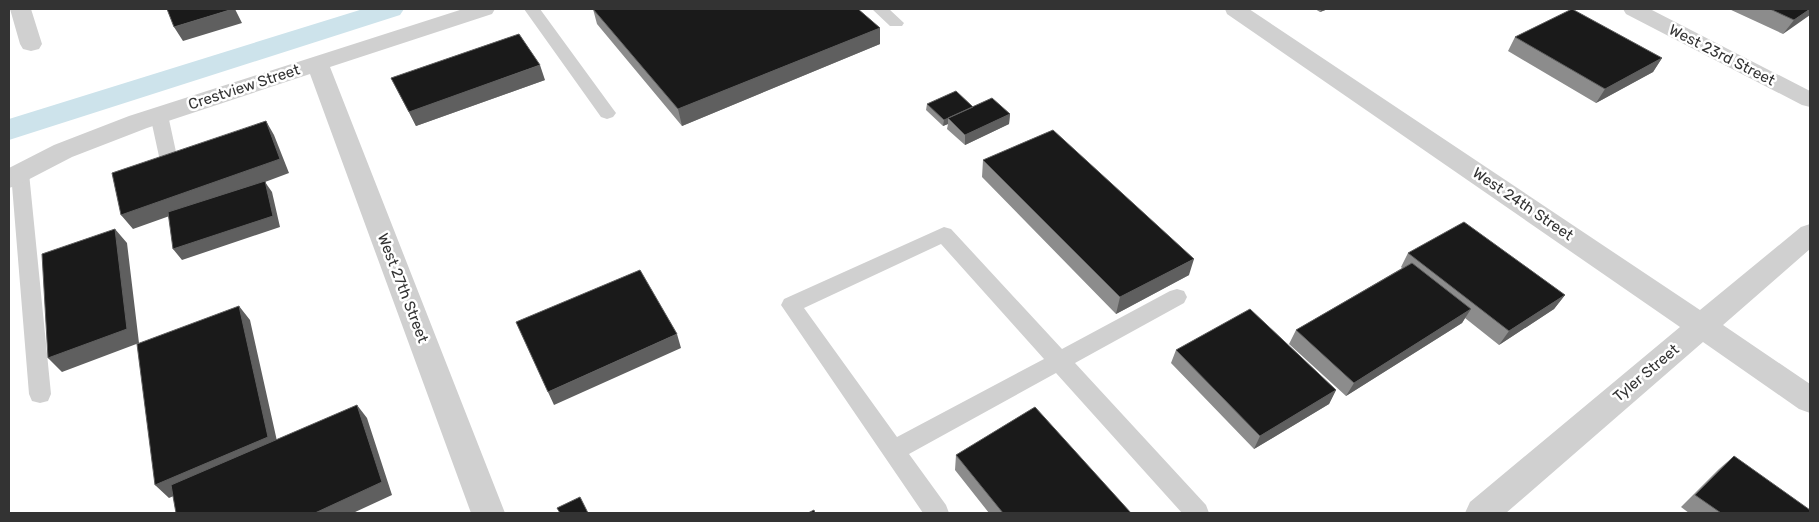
<svg xmlns="http://www.w3.org/2000/svg" width="1819" height="522" viewBox="0 0 1819 522" font-family="Rubik,sans-serif">
	<rect width="100%" height="100%" fill="#fff"/>
	<g fill="none" stroke-linecap="round" stroke-linejoin="round">
		<path fill="#cde3eb" fill-rule="evenodd" d="M363 9H404L400 15 9 140V119Z"/>
		<path fill="#d0d0d0" fill-rule="evenodd" d="M524 9H540L613 109 616 113 613 117 607 119 601 117Z
			M872 9H889L904 23 902 26H890Z
			M159 109 165 111 168 115 178 161 175 165 169 167 163 165 160 161 150 115 153 111Z
			M20 167 27 169 29 173 51 394 48 401 40 403 32 401 29 394 11 173 13 169Z
			M944 227 951 229 1062 349 1170 291 1177 289 1184 291 1187 297 1184 303 1075 363 1206 505 1209 513H1182L1056 373 909 454 946 505 949 513H923L781 305 784 299ZM941 244 1044 359 897 437 804 308Z"/>
		<path fill="#d0d0d0" fill-rule="evenodd" d="M10 9H31L42 44 39 49 31 51 23 49 20 44Z
			M463 9H495L492 14 330 67 505 513H471L310 74 147 128 72 157 18 185 9 188V168L54 145 129 116Z
			M1225 9H1249L1700 310 1801 227 1810 224V249L1723 325 1810 384V413L1799 409 1703 342 1506 513H1465L1470 502 1680 327 1227 14Z
			M1623 9H1650L1810 91V107L1802 105 1626 14Z"/>
	</g>
	<path fill="#8c8c8c" d="M593 9H858L880 28V44L682 126 597 24Z
		M1315 9H1328L1320 12Z
		M1729 9H1810L1783 34Z
		M1515 37 1662 58 1653 72 1596 103 1508 51Z
		M391 78 545 80 416 126Z
		M927 104 973 107 1010 114 1009 124 965 145 947 129 948 124 943 126 926 110Z
		M983 160 1189 275 1116 314 982 177Z
		M1408 253 1565 295 1554 309 1499 345 1465 318 1462 323 1346 396 1289 344 1296 330 1402 268 1401 267Z
		M1176 350 1336 390 1329 404 1254 449 1171 363Z
		M956 455 1131 513H989L955 470Z
		M1734 456 1810 513H1689L1681 507 1719 469Z"/>
	<path fill="#5f5f5f" d="M233 9H235L242 23 183 41 174 27Z
		M1322 9H1328L1320 12Z
		M1810 9V15L1783 34 1794 20Z
		M880 28V44L682 126 678 109Z
		M1662 58 1653 72 1596 103 1605 89Z
		M540 65 545 80 416 126 409 112Z
		M973 107 948 118V124L943 126 944 120Z
		M1010 114 1009 124 965 145V135Z
		M266 121 274 135 289 173 265 182 272 192 280 227 182 260 173 249 265 182 133 229 121 215Z
		M115 229 127 243 139 343 62 372 48 358Z
		M1194 259 1189 275 1116 314 1120 297Z
		M1565 295 1554 309 1499 345 1509 331Z
		M239 306 250 320 279 450 169 498 155 485Z
		M1471 309 1462 323 1346 396 1354 383Z
		M677 334 681 348 554 405 548 392Z
		M1336 390 1329 404 1254 449 1260 436Z
		M357 405 367 418 392 495 353 513H315Z"/>
	<path fill="#1a1a1a" stroke="#5f5f5f" d="M167 9H233L174 27Z
		M593 9H858L880 28 678 109Z
		M1572 9 1662 58 1605 89 1515 37Z
		M1770 9H1810L1794 20Z
		M519 34 540 65 409 112 391 78Z
		M956 91 973 107 944 120 927 104Z
		M992 98 1010 114 965 135 948 118Z
		M266 121 280 159 121 215 112 173Z
		M1053 130 1194 259 1120 297 983 160Z
		M265 181 273 216 173 249 168 212Z
		M1464 222 1565 295 1509 331 1408 253Z
		M115 229 127 329 48 358 42 254Z
		M1412 263 1471 309 1354 383 1296 330Z
		M640 270 677 334 548 392 516 322Z
		M239 306 268 437 155 485 137 344Z
		M1250 309 1336 390 1260 436 1176 350Z
		M357 405 382 482 315 513H176L171 485Z
		M1035 407 1131 513H1003L956 455Z
		M1734 456 1810 510V513H1721L1695 495Z
		M580 497 588 513H560L557 508Z
		M814 510 815 513H808Z"/>
	<g text-anchor="middle" stroke-width="5" stroke-linejoin="round" paint-order="stroke">
		<g font-size="15" fill="#333" stroke="#fff">
			<text transform="translate(1722 55) rotate(27)" y="5">West 23rd Street</text>
			<text transform="translate(244 87) rotate(-18)" y="5">Crestview Street</text>
			<text transform="translate(1523 204) rotate(34)" y="5">West 24th Street</text>
			<text transform="translate(403 288) rotate(69)" y="5">West 27th Street</text>
			<text transform="translate(1646 373) rotate(-40)" y="5">Tyler Street</text>
		</g>
	</g>
	<rect width="1819" height="522" fill="none" stroke="#333333" stroke-width="20"/>
</svg>
